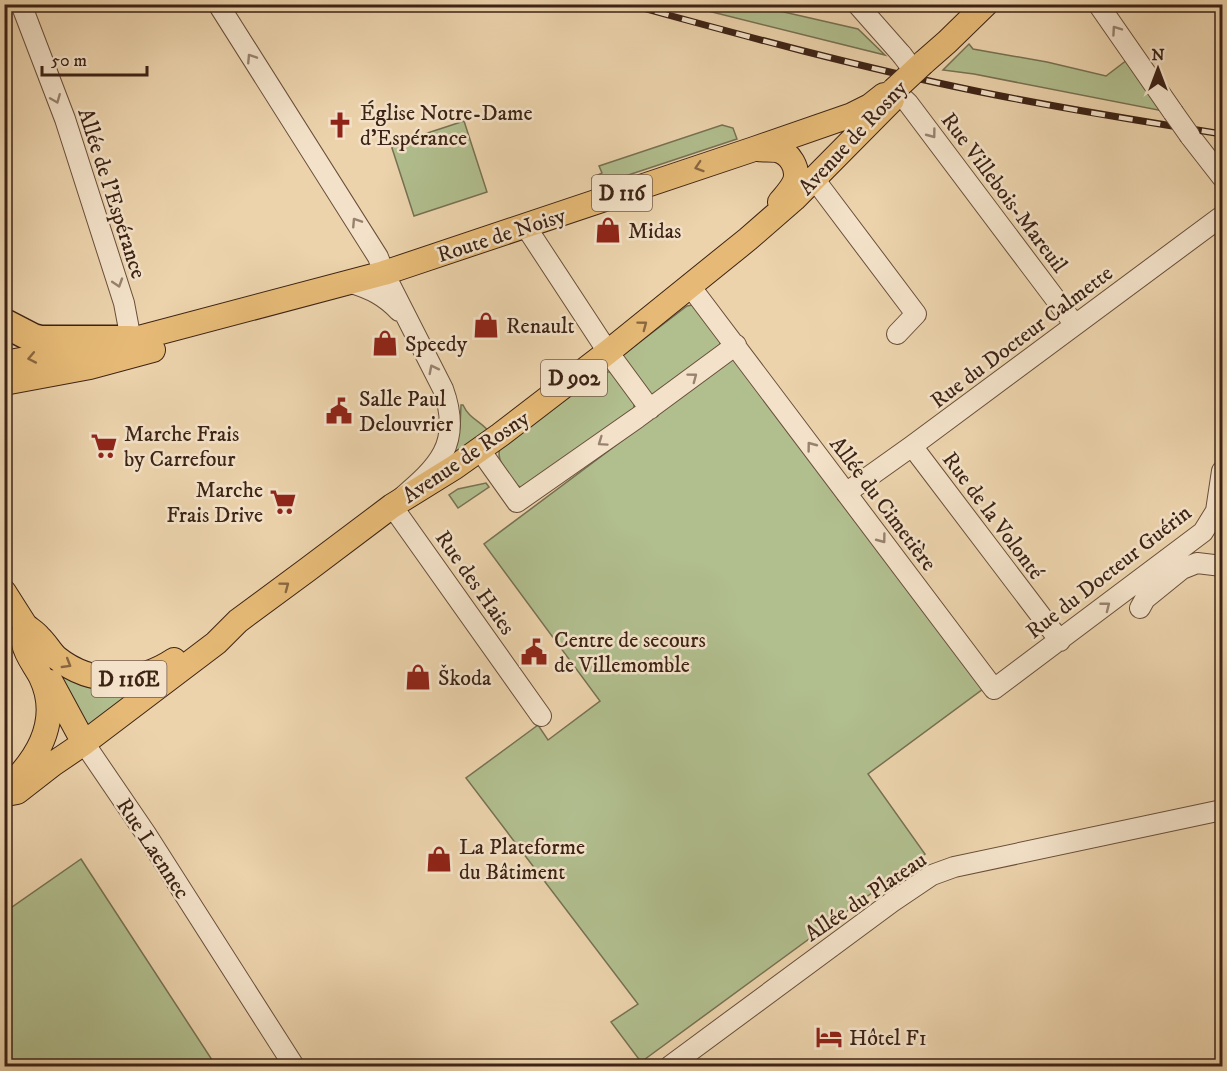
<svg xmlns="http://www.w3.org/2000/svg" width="1227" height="1071" viewBox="0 0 1227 1071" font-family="'IM FELL DW Pica',serif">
	<rect width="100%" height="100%" fill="#ecd3ac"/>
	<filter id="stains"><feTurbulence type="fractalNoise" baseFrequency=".00333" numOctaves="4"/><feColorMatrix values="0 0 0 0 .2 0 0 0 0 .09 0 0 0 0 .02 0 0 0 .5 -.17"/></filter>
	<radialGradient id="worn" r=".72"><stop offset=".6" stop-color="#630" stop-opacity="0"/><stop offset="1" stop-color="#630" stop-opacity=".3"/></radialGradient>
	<path fill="#b1be8e" stroke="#777052" stroke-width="1.5" d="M684 5H753L858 29 885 55Z
		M969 44 973 49 1047 62 1106 76 1127 60 1163 111 974 74 943 70Z
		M464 121 487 192 414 216 391 145Z
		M722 125 733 128 737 139 595 186 592 178 602 173 599 166Z
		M692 305 697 308 720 338V346L654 394H650L623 363V355L687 306Z
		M738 354 987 686 868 774 925 854 641 1062 611 1022 638 1004 466 778 538 725 548 740 600 701 484 544Z
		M603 372H611L634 403V409L522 488 518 486C510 476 495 462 500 448Z
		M461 405H463C470 420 480 420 490 433L452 457 460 428Z
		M486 483 489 487 458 508 449 495 458 489Z
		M47 665 141 687 84 734Z
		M81 859 216 1066H5V912Z"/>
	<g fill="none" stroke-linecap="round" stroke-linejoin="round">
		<g stroke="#694f3b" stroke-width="22">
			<path id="minor" d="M21 4 65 119 124 303 131 340 127 350
				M218 4 378 257 384 273 443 389C465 449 432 471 392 506L541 716
				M857 4 902 55
				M1098 4 1173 112
				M894 90 908 103 1075 325
				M1190 136 1222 177
				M815 180 916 314 897 334
				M526 227 608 352 650 409
				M351 283C371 289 385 296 399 311
				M690 286 994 689 1203 532 1216 511 1222 471
				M912 446 1060 641
				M480 450 517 502 637 418 736 345
				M846 493 912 446 1222 216
				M1167 559 1182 569 1197 563 1222 566
				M1140 608 1145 599 1182 569
				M84 743 146 834 294 1066
				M670 1066 892 902 932 875 954 867 1222 810"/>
		</g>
		<g stroke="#3d2315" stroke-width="26">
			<path id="major" d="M923 63 947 42 986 4
				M757 149C763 150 770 149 777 150 790 153 799 168 795 181 792 189 785 196 780 202
				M4 363 131 340 384 273 754 149 852 115 870 106 884 95
				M4 383 90 367 153 350
				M4 592 25 625 29 641
				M25 625C29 629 35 632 39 637 46 643 50 652 57 658 92 686 138 684 174 660
				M51 682 84 743
				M12 783C41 754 60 717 41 677 36 667 26 655 24 644 22 639 24 631 25 625
				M6 794 17 792 53 764 84 743 216 643 238 621 307 570 392 506 455 467 500 435 608 352 748 239 794 199 892 100 894 90"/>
		</g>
		<g stroke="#3d2315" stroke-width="31">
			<path id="highway" d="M4 323 33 338 41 340H131"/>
		</g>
		<use href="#minor" stroke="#f3e2c9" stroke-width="20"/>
		<use href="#major" stroke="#e6ba76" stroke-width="24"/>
		<use href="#highway" stroke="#e6ba76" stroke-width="28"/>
		<g stroke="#3d2315" stroke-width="7">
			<path id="rail" d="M628 4C744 36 859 67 976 91 1058 108 1140 121 1222 134"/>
		</g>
		<use href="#rail" stroke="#f3e2c9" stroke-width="4.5" stroke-dasharray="14" stroke-linecap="butt"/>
		<g stroke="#694f3b" stroke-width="22" stroke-linecap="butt">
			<path id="minor-bridge" d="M902 55 914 71
				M1173 112 1190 136"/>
		</g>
		<g stroke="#3d2315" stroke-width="26" stroke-linecap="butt">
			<path id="major-bridge" d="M894 90 923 63"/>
		</g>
		<use href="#minor-bridge" stroke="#f3e2c9" stroke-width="20"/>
		<use href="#major-bridge" stroke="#e6ba76" stroke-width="24"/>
	</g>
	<defs><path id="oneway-chevron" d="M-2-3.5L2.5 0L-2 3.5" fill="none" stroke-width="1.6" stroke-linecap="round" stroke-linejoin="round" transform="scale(1.5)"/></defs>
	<g stroke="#98826f">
		<use href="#oneway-chevron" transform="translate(1116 30) rotate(-125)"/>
		<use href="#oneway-chevron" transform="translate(251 58) rotate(-123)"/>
		<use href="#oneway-chevron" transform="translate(56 99) rotate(68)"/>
		<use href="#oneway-chevron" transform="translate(932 134) rotate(53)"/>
		<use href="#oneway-chevron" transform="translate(356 222) rotate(-123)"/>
		<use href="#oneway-chevron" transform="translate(118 283) rotate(72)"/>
		<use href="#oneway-chevron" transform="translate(433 369) rotate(-117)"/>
		<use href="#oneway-chevron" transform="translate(693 377) rotate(-37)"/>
		<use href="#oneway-chevron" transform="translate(602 442) rotate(145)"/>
		<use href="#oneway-chevron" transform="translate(811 446) rotate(-127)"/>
		<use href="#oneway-chevron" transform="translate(882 539) rotate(53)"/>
		<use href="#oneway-chevron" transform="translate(1106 606) rotate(-38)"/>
	</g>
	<g stroke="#896741">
		<use href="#oneway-chevron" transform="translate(699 167) rotate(162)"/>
		<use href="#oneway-chevron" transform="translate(643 325) rotate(-37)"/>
		<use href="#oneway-chevron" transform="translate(32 358) rotate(169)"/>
		<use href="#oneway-chevron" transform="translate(285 586) rotate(-37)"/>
		<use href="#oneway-chevron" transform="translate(67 664) rotate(31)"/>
	</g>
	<defs>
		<g id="church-bare" transform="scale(2.07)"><path d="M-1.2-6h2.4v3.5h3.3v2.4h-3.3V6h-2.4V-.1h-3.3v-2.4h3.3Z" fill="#8f2418" stroke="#f3e2c9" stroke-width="2.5" paint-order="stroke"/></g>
		<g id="shop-bare" transform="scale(2.07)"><path d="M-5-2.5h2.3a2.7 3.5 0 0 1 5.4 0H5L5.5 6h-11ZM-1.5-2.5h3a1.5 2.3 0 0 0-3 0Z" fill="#8f2418" stroke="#f3e2c9" stroke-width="2.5" paint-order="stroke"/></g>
		<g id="civic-bare" transform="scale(2.07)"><path d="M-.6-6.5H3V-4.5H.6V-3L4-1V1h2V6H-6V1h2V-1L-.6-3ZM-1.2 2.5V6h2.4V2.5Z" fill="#8f2418" stroke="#f3e2c9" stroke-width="2.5" paint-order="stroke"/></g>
		<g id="supermarket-bare" transform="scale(2.07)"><path d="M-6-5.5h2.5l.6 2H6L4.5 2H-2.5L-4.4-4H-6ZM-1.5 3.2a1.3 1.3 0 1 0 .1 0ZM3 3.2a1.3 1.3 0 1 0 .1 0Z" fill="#8f2418" stroke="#f3e2c9" stroke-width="2.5" paint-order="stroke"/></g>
		<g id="hotel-bare" transform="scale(2.07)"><path d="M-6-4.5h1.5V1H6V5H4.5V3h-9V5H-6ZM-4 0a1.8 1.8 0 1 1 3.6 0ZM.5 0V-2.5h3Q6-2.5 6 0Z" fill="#8f2418" stroke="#f3e2c9" stroke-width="2.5" paint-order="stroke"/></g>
	</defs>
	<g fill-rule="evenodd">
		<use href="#church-bare" x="340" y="125"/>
		<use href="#shop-bare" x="608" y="230"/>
		<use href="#shop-bare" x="486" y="325"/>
		<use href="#shop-bare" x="385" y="343"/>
		<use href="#civic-bare" x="339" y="411"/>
		<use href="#supermarket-bare" x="104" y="446"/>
		<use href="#supermarket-bare" x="283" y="502"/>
		<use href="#civic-bare" x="534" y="652"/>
		<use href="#shop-bare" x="418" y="677"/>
		<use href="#shop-bare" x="439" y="859"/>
		<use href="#hotel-bare" x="829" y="1037"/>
	</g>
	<g text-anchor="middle" stroke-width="5" stroke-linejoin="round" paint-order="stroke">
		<g fill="#f3e2c9" stroke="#745c4b" stroke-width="1.5">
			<rect x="592" y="175" width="60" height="36" rx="4.5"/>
			<rect x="541" y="360" width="66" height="36" rx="4.5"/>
			<rect x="91.5" y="661" width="75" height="36" rx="4.5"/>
		</g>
		<g font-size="21" font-weight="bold" fill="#3d2315">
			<text x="622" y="200">D 116</text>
			<text x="574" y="385">D 902</text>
			<text x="129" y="686">D 116E</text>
		</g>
		<g font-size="22" fill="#3d2315" stroke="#f3e2c9" text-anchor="start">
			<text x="360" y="120">Église Notre-Dame<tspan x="360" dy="25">d'Espérance</tspan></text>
			<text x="628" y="238">Midas</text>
			<text x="506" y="333">Renault</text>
			<text x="405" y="351">Speedy</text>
			<text x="359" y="406">Salle Paul<tspan x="359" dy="25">Delouvrier</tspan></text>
			<text x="124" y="441">Marche Frais<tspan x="124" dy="25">by Carrefour</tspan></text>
			<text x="263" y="497" text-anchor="end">Marche<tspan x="263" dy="25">Frais Drive</tspan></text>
			<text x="554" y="647">Centre de secours<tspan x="554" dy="25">de Villemomble</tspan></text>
			<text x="438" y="685">Škoda</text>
			<text x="459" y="854">La Plateforme<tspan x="459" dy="25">du Bâtiment</tspan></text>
			<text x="849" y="1045">Hôtel F1</text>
		</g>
		<g font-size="22" fill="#3d2315" stroke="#f3e2c9">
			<text transform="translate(852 137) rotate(-47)" y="8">Avenue de Rosny</text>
			<text transform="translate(1005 192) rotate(53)" y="8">Rue Villebois-Mareuil</text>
			<text transform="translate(113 193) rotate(72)" y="8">Allée de l'Espérance</text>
			<text transform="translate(501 234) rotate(-18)" y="8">Route de Noisy</text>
			<text transform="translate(1021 336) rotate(-37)" y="8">Rue du Docteur Calmette</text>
			<text transform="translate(465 456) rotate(-34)" y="8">Avenue de Rosny</text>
			<text transform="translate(884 503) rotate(53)" y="8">Allée du Cimetière</text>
			<text transform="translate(994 515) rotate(53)" y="8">Rue de la Volonté</text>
			<text transform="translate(1108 571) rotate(-38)" y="8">Rue du Docteur Guérin</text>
			<text transform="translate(476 582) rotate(55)" y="8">Rue des Haies</text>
			<text transform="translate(154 848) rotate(57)" y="8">Rue Laennec</text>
			<text transform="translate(865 896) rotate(-34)" y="8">Allée du Plateau</text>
		</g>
	</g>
	<rect width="1227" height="1071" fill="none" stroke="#ecd3ac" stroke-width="24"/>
	<rect x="6" y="6" width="1215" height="1059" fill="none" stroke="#3d2315" stroke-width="3"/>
	<rect x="12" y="12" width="1203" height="1047" fill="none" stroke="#3d2315" stroke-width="1.5"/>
	<g transform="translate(1158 69)" stroke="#f3e2c9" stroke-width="4.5" paint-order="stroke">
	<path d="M0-4.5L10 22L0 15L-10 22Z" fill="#3d2315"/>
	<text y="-9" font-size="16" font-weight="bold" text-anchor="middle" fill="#3d2315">N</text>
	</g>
	<path d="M42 66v9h105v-9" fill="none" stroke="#3d2315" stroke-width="3"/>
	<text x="51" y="66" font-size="18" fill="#3d2315" stroke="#f3e2c9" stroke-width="4.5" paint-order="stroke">50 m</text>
	<rect width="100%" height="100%" filter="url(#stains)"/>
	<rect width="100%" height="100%" fill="url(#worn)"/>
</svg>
